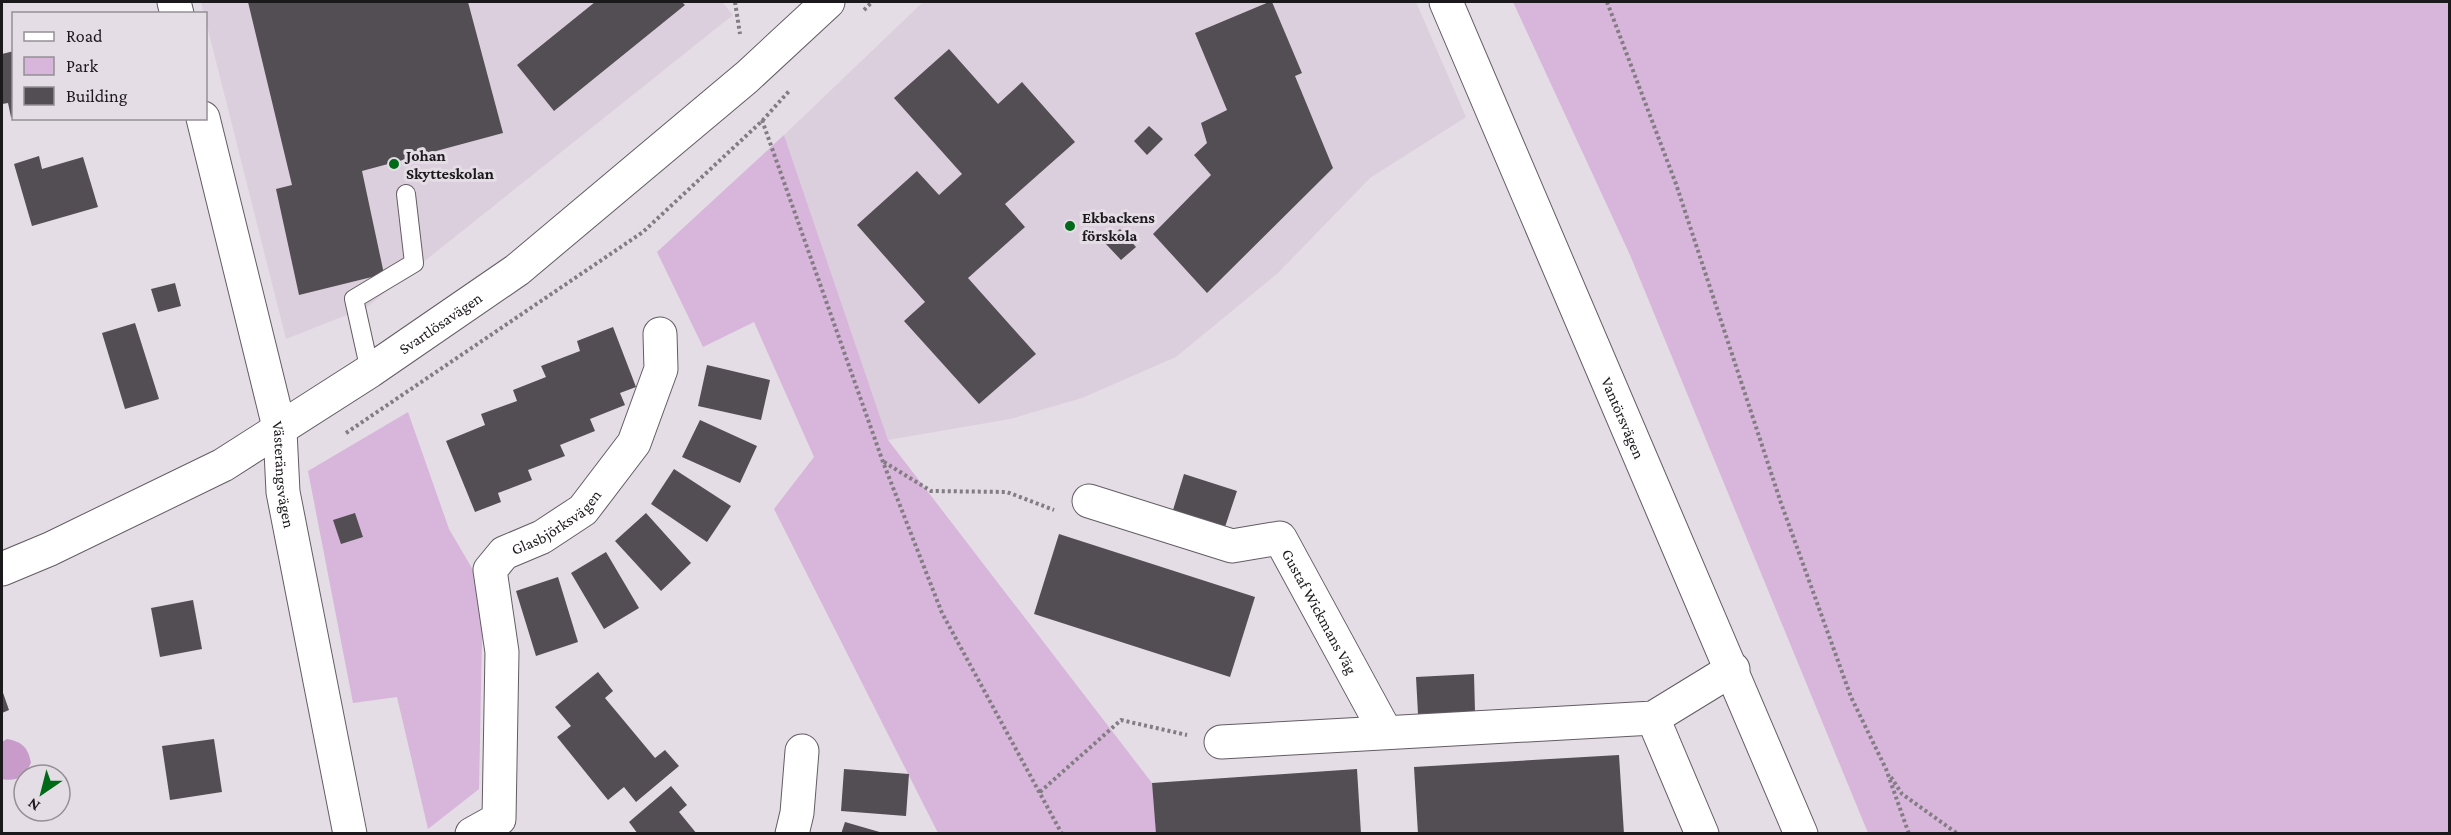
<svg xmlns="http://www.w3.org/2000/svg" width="2451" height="835" viewBox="0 0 2451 835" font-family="'Crimson Pro',serif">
	<rect width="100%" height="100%" fill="#e4dde5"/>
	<path fill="#dccfdd" d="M201 2H722L733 15 367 307 286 339Z
		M923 2H1416L1466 117 1370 178 1278 273 1176 357 1082 398 1010 419 888 440 784 135Z"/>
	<path fill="#d8b5da" d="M1513 2H2449V833H1868L1630 255Z
		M784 135 888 440 1152 783 1156 833H938L774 509 814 457 754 322 703 347 657 252Z
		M408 412 449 529 483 587 479 789 428 829 397 697 353 703 308 471Z"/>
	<path fill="#c99bcb" d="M7 739C23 742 28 748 31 763 24 777 17 782 2 779V742Z"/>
	<path fill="#534d54" d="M248 2H468L503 133 362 171 384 274 299 295 276 189 292 185Z
		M595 2H682L685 5 554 111 517 65Z
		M1269 2H1272L1302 73 1295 76 1333 168 1207 293 1153 234 1211 175 1194 155 1207 143 1201 123 1227 110 1195 33Z
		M949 49 998 104 1022 82 1075 142 1005 204 1025 227 968 278 1036 354 979 404 904 321 925 302 857 225 917 171 939 195 962 174 894 98Z
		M14 51V117H11L8 103 2 104V54Z
		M1149 126 1163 139 1147 155 1134 141Z
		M39 156 42 169 83 157 98 207 32 226 14 164Z
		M1120 229 1136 247 1121 260 1105 243Z
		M175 283 181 306 158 312 151 289Z
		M135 323 159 399 125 409 102 333Z
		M613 327 636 387 620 393 625 405 590 419 595 431 560 445 565 456 528 470 532 480 498 493 501 502 475 512 446 441 485 425 481 414 517 401 513 390 546 377 541 366 580 351 577 341Z
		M707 365 770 380 761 420 698 406Z
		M700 420 757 446 740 483 682 457Z
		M674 469 731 506 707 542 651 504Z
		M1184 474 1237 491 1225 527 1173 510Z
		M355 513 363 537 341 544 333 520Z
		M646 513 691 563 661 591 615 541Z
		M1059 534 1255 597 1230 677 1034 614Z
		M606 552 639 608 604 629 571 573Z
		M558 577 578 642 536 656 516 591Z
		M193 600 202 649 160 657 151 608Z
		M598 672 613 691 605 698 655 758 665 750 679 766 636 802 624 787 608 800 557 737 571 726 555 707Z
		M1474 674 1475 712 1418 714 1416 677Z
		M2 690 9 710 2 713Z
		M214 739 222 792 170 800 162 746Z
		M1619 755 1624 834H1418L1414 767Z
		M844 769 909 774 906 816 841 811Z
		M1357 769 1361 834H1156L1152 783Z
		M671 786 687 805 679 812 697 834H638L629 822Z
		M845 822 883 833V834H841Z"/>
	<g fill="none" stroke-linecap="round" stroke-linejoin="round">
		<g stroke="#635c63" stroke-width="20">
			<path id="service" d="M370 371 354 299 414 263 406 194"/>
		</g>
		<g stroke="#635c63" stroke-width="35">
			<g id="minor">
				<path d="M174 2 177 14"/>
				<path id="s1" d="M203 118 280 431 283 492 350 834"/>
				<path id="s2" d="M1089 501 1232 546 1280 538 1385 731"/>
				<path d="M1653 718 1702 834"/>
				<path d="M1221 742 1653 718 1733 669"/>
				<path id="s3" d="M472 834 499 819 502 652 490 570 504 553 542 537 583 510 634 443 661 369 660 334"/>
				<path d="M792 834 797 813 802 751"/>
			</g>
		</g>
		<g stroke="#635c63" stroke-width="35">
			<g id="tertiary">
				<path id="s4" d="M1446 2 1801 834"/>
				<path id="s5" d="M2 569 50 549 223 465 370 371 517 270 747 77 828 2"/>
			</g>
		</g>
		<path stroke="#827d83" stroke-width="4" stroke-dasharray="3 3" stroke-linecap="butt" d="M735 2 740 34
			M1607 2 1676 184 1781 503 1851 697 1886 769 1909 834
			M864 10 872 2
			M762 120 883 462 942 613 1062 834
			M346 433 643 232 762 121 790 90
			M884 462 931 491 1007 492 1054 510
			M1891 777 1902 794 1958 834
			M1040 792 1121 720 1187 735"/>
		<use href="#service" stroke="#fff" stroke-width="18"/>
		<use href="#minor" stroke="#fff" stroke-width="33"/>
		<use href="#tertiary" stroke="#fff" stroke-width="33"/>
	</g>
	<g fill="#016a18" stroke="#e4dde5" stroke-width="2">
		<circle cx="394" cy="164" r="6"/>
		<circle cx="1070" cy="226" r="6"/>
	</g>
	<g text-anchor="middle" stroke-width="6" stroke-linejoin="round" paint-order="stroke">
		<g font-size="16" font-weight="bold" fill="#1c191c" stroke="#e4dde5" text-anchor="start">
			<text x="406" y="161">Johan<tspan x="406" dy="18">Skytteskolan</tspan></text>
			<text x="1082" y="223">Ekbackens<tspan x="1082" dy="18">förskola</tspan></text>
		</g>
		<g font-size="16" fill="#1c191c" stroke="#e4dde5">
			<text dy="6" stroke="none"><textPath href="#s5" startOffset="504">Svartlösavägen</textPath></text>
			<text dy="6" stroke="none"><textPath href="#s4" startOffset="452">Vantörsvägen</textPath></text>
			<text dy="6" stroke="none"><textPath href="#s1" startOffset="366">Västerängsvägen</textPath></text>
			<text dy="6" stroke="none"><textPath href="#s3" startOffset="364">Glasbjörksvägen</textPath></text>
			<text dy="6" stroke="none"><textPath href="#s2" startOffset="282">Gustaf Wickmans Väg</textPath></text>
		</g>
	</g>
	<rect width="2451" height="835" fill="none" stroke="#1c191c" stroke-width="6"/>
	<rect x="12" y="12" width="195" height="108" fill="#e4dde5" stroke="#948f95" stroke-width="1.5"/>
	<rect x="24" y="32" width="30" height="9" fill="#ffffff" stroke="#948f95" stroke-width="1.5"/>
	<text x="66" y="42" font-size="18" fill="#1c191c">Road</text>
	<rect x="24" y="57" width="30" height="18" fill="#d8b5da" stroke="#948f95" stroke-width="1.5"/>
	<text x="66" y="72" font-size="18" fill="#1c191c">Park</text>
	<rect x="24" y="87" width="30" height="18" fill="#534d54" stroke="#948f95" stroke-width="1.5"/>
	<text x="66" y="102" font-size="18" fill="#1c191c">Building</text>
	<g transform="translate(42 793) rotate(215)"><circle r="28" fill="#e4dde5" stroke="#948f95" stroke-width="1.5"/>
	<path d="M0-4.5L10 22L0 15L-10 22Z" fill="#016a18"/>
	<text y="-9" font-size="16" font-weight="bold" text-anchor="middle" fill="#1c191c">N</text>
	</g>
</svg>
